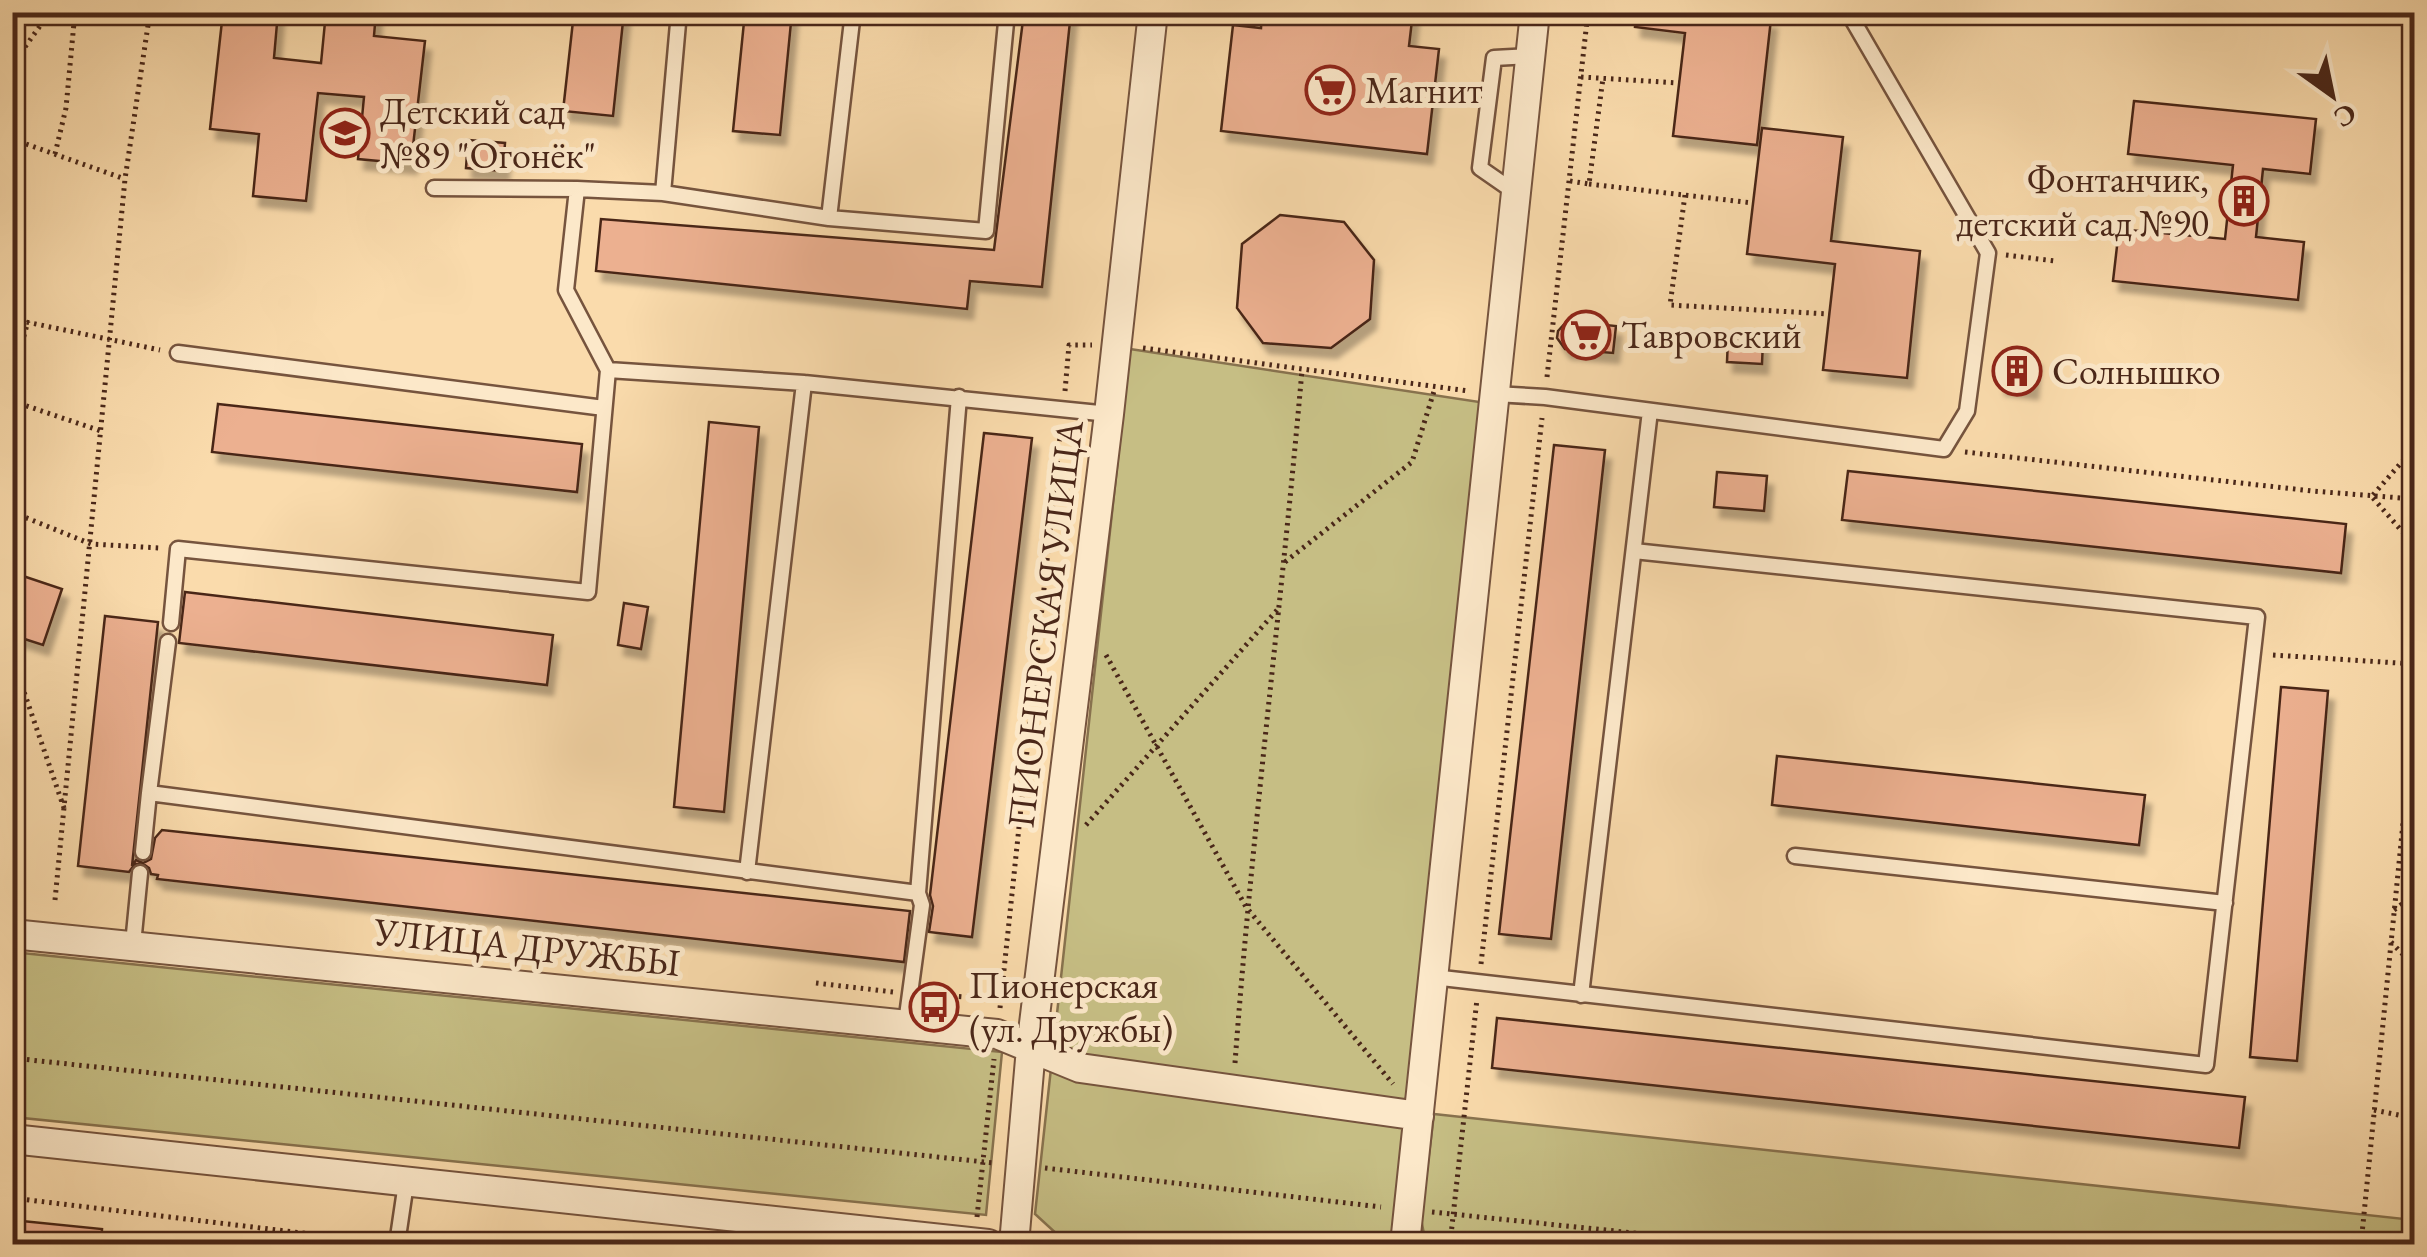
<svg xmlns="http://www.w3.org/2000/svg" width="2427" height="1257" viewBox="0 0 2427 1257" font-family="'EB Garamond',serif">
	<defs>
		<filter id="shadow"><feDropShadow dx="6" dy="10" stdDeviation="2.5" flood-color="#0004"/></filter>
	</defs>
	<rect width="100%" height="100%" fill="#fadbac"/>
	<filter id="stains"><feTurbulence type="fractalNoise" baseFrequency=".002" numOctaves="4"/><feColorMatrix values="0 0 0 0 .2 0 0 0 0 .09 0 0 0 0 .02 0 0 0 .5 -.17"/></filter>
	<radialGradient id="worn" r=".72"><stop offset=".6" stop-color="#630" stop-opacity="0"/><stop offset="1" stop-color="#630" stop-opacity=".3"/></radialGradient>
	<path fill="#c6be84" stroke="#88724e" stroke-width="2.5" d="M1130 349 1486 403 1395 1244H1129L1059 1236 1035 1214Z
		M12 952 1002 1052 986 1215 13 1117Z
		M1434 1114 2414 1220V1244H1426L1421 1219Z"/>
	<path fill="#ecb090" stroke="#4a2719" stroke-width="2.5" filter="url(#shadow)" d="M223 12H278L274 58 321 63 326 12H376L374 36 425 41 411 164 358 159 364 97 318 93 306 201 253 196 259 134 210 129Z
		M574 12H624L613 116 563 111Z
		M745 12H792L780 135 733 131Z
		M1024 12H1071L1042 287 970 281 967 309 596 271 601 219 994 250Z
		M1262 12H1413L1409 46 1439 49 1427 154 1221 131 1233 25 1261 28Z
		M1636 12H1708L1771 19 1757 145 1673 136 1685 33 1635 27Z
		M2134 101 2316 119 2310 174 2263 169 2256 237 2304 242 2298 300 2113 281 2119 229 2225 239 2233 165 2128 154Z
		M1762 128 1843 137 1831 241 1920 251 1907 378 1823 370 1835 264 1747 254Z
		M468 140 505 143 503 171 466 168Z
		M1280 215 1344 222 1374 260 1370 319 1331 348 1263 343 1237 308 1242 244Z
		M1567 321 1616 326 1613 353 1565 349 1557 338 1558 331Z
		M1728 338 1763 340 1762 364 1727 362Z
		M2002 353 2035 356 2032 389 1999 385Z
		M218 404 582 444 577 492 212 452Z
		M709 422 759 427 724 812 674 807Z
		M984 433 1032 438 972 937 929 932 933 906 930 895Z
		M1554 445 1605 450 1551 939 1499 934Z
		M1848 471 2346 524 2341 573 1842 520Z
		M1717 472 1767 476 1764 511 1714 507Z
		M17 574 62 589 43 645 12 635V587Z
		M185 592 553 635 547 685 179 643Z
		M624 603 648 607 641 649 618 645Z
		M105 616 158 622 132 866 136 860 143 863 151 859 155 838 162 830 910 911 904 962 157 879 158 875 151 874 149 868 142 863 135 864 129 872 78 866Z
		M2281 687 2328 691 2297 1061 2250 1057Z
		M1777 756 2145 795 2139 845 1772 805Z
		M1497 1018 2245 1097 2239 1148 1492 1068Z
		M12 1220 102 1229 101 1244H12Z"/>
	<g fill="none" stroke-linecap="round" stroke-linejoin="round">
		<g stroke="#76543e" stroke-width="19">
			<path id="service" d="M434 188 577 189
				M663 193 679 12
				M1516 193 1480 168 1494 58 1531 56
				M829 218 853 12
				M178 353 604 408
				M608 370 804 383 1109 414
				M1495 394 1545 397 1944 449 1967 411 1988 253 1848 12
				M171 623 178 549 588 592 608 370 566 290 577 189 663 193 829 218 986 231 1007 12
				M149 793 168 642
				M143 852 149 793 918 893
				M1795 856 2225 903
				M747 872 804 383
				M133 944 140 873
				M1433 977 2206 1065 2257 617 1634 551
				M1581 995 1650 411
				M906 1023 922 905 918 893 959 397
				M397 1244 406 1183"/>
		</g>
		<g stroke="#76543e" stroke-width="32">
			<path id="minor" d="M12 934 997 1034 1080 1068 1419 1116
				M12 1139 988 1244
				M1014 1244 1031 1048 1109 414 1153 12
				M1405 1244 1535 12"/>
		</g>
		<path stroke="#4a2719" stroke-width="5" stroke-dasharray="2.5 5" stroke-linecap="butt" d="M12 65 50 12
			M1581 77 1679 83
			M12 139 125 179
			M55 154 66 108 75 12
			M1570 181 1589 184 1603 78
			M1589 184 1753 203
			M1685 195 1670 305 1829 314
			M2006 255 2055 261
			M12 319 160 350
			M1143 348 1469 391
			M1547 377 1588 12
			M12 380 28 321
			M1065 391 1069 345H1092
			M12 401 101 431
			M1965 452 2312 491 2414 499
			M2373 495 2414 448
			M2373 498 2414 545
			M12 512 91 544 160 548
			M1285 562 1412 462 1435 388
			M1106 655 1246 907 1393 1084
			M2273 655 2414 664
			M12 657 65 811
			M1086 825 1278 609
			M55 900 125 179 150 12
			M2394 910 2414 895
			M2391 942 2414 966
			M1481 964 1542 418
			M816 983 893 992
			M929 994 1001 1000
			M1000 1008 1061 427
			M12 1058 994 1163
			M1235 1063C1252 832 1282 601 1302 370
			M2374 1110 2408 1117 2414 1115
			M1045 1168 1381 1207
			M12 1198 377 1242
			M1432 1212 1740 1244
			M977 1217 994 1059
			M1450 1244 1477 999
			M2361 1244 2414 713"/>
		<use href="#service" stroke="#fce8c9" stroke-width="14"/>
		<use href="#minor" stroke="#fce8c9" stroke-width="28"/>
	</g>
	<defs>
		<g id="supermarket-ring" transform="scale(2.5)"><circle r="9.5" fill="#fce8c9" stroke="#8f2418" stroke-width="1.5"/><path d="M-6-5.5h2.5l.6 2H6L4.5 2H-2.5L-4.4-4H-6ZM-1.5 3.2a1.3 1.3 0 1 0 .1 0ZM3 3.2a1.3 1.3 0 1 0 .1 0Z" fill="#8f2418"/></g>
		<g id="school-ring" transform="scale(2.5)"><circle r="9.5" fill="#fce8c9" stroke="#8f2418" stroke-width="1.5"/><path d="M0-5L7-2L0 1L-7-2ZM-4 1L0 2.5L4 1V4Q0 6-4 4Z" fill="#8f2418"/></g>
		<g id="building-ring" transform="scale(2.5)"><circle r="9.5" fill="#fce8c9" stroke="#8f2418" stroke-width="1.5"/><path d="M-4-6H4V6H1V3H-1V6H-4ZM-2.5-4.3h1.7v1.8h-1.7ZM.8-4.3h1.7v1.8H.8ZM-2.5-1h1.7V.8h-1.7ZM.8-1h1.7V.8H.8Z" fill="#8f2418"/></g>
		<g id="bus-ring" transform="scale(2.5)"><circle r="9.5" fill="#fce8c9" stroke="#8f2418" stroke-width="1.5"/><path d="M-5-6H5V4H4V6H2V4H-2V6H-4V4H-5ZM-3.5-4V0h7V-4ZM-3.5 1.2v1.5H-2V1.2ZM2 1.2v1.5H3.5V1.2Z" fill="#8f2418"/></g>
	</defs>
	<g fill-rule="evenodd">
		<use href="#supermarket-ring" x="1330" y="90"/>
		<use href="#school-ring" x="345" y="133"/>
		<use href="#building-ring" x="2244" y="201"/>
		<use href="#supermarket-ring" x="1586" y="335"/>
		<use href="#building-ring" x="2017" y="371"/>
		<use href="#bus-ring" x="934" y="1007"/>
	</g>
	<g text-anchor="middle" stroke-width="10" stroke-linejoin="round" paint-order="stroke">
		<g font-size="38" fill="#4a2719" stroke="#fce8c9" text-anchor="start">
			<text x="1365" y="103">Магнит</text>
			<text x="380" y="124">Детский сад<tspan x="380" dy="44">№89 "Огонёк"</tspan></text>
			<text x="2209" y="192" text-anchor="end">Фонтанчик,<tspan x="2209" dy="44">детский сад №90</tspan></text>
			<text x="1621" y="348">Тавровский</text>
			<text x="2052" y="384">Солнышко</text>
			<text x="969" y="998">Пионерская<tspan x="969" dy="44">(ул. Дружбы)</tspan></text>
		</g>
		<g font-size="38" fill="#4a2719" stroke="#fce8c9">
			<text transform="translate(1045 624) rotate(-83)" y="13">ПИОНЕРСКАЯ УЛИЦА</text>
			<text transform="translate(527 947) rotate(6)" y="13">УЛИЦА ДРУЖБЫ</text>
		</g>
	</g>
	<rect width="2427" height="1257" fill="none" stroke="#fadbac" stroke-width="50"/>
	<rect x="15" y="15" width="2397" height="1227" fill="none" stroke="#4a2719" stroke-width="5"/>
	<rect x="25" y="25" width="2377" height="1207" fill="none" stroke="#4a2719" stroke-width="2.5"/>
	<g transform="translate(2332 95) rotate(147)" stroke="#fce8c9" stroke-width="8" paint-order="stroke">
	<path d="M0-8L18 38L0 25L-18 38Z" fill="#4a2719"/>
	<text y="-15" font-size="28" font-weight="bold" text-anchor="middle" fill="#4a2719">С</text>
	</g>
	<rect width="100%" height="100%" filter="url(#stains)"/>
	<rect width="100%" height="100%" fill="url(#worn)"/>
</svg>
